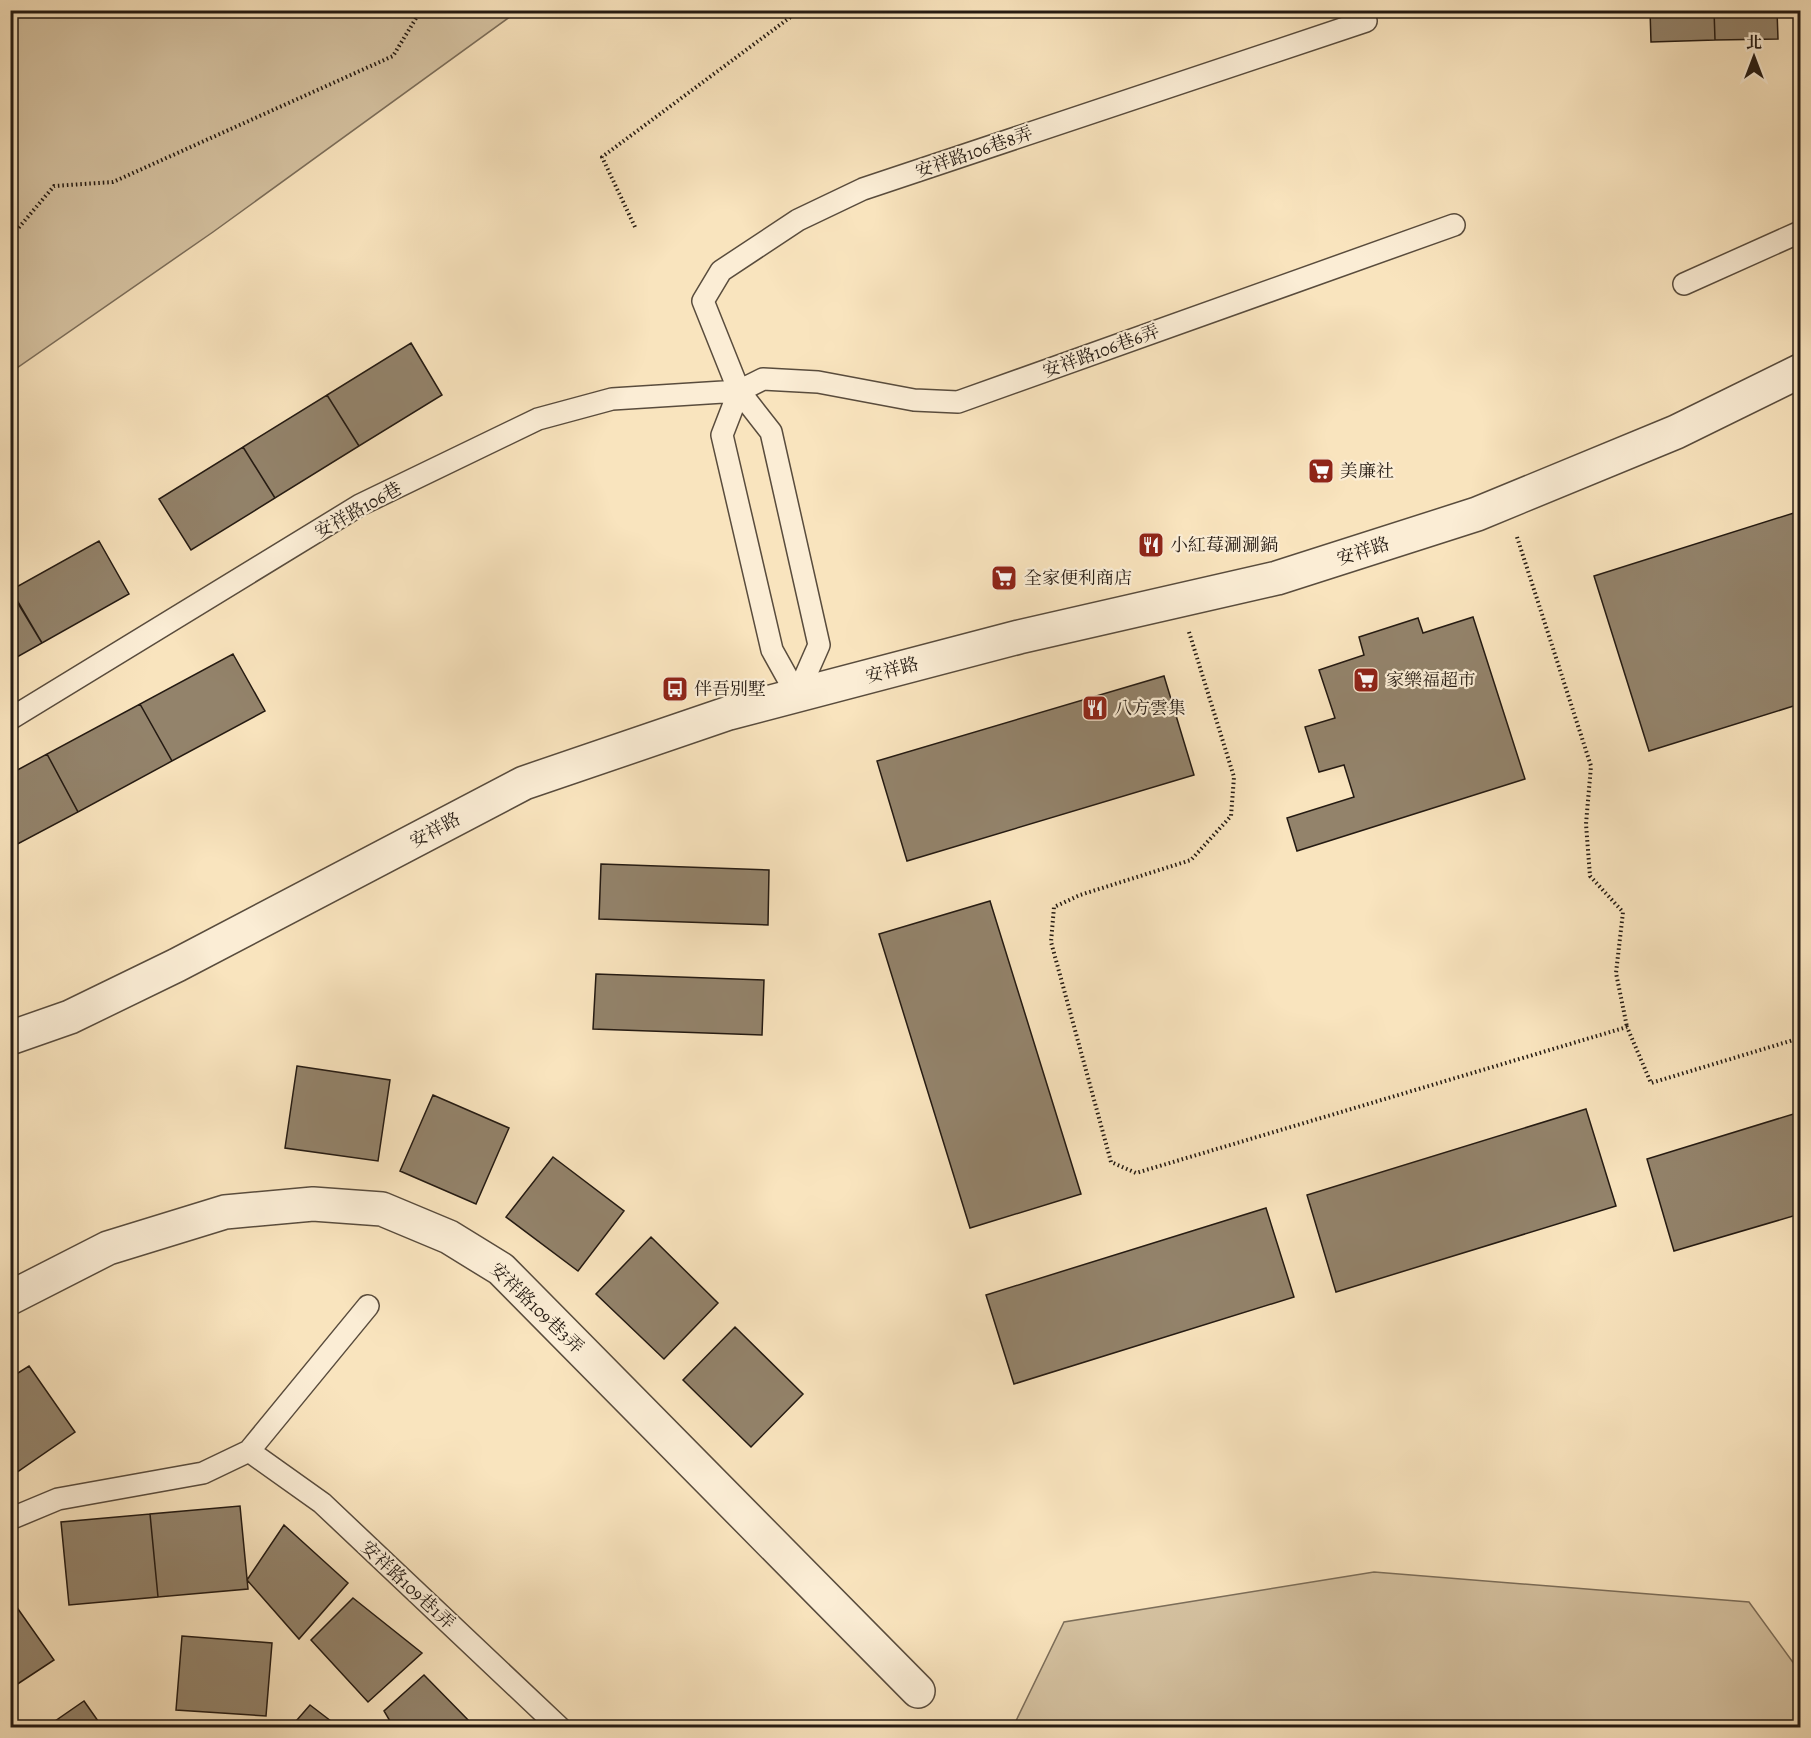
<svg xmlns="http://www.w3.org/2000/svg" width="1811" height="1738" viewBox="0 0 1811 1738" font-family="Alegreya,'Noto Serif TC',serif">
	<rect width="100%" height="100%" fill="#f9e4be"/>
	<filter id="stains"><feTurbulence type="fractalNoise" baseFrequency=".00333" numOctaves="4"/><feColorMatrix values="0 0 0 0 .2 0 0 0 0 .09 0 0 0 0 .02 0 0 0 .5 -.17"/></filter>
	<radialGradient id="worn" r=".72"><stop offset=".6" stop-color="#630" stop-opacity="0"/><stop offset="1" stop-color="#630" stop-opacity=".3"/></radialGradient>
	<path fill="#d5c2a1" stroke="#7c6e5a" stroke-width="1.5" d="M11 10H518V11L213 232 11 372Z
		M1374 1572 1749 1602 1800 1672V1727H1013L1064 1622Z"/>
	<path fill="#93836b" stroke="#241a12" stroke-width="1.5" d="M1650 10H1714L1715 40 1651 42Z
		M1714 10H1777L1778 39 1715 40Z
		M411 343 442 395 359 446 327 395Z
		M327 395 359 446 275 498 243 447Z
		M243 447 275 498 191 550 159 499Z
		M1800 511V704L1649 751 1594 576Z
		M99 541 129 594 42 643 11 590Z
		M10 590 42 643 10 661Z
		M1473 617 1525 779 1297 851 1287 818 1354 797 1344 765 1319 772 1305 727 1335 718 1319 670 1364 655 1359 637 1418 618 1423 633Z
		M233 654 265 711 172 761 140 704Z
		M1164 676 1194 775 907 861 877 761Z
		M140 704 172 761 78 812 47 754Z
		M47 754 78 812 10 848V774Z
		M601 864 769 870 768 925 599 919Z
		M990 901 1081 1194 970 1228 879 934Z
		M596 974 764 980 762 1035 593 1029Z
		M297 1066 390 1080 378 1161 285 1148Z
		M433 1095 509 1128 476 1204 400 1171Z
		M1586 1109 1616 1206 1336 1292 1307 1195Z
		M1800 1112V1214L1674 1251 1647 1159Z
		M553 1157 624 1211 578 1271 506 1217Z
		M1266 1208 1294 1297 1014 1384 986 1295Z
		M651 1237 718 1303 664 1359 596 1294Z
		M735 1327 803 1394 751 1447 683 1380Z
		M29 1366 75 1432 10 1477V1378Z
		M240 1506 248 1589 158 1597 150 1514Z
		M150 1514 158 1597 69 1605 61 1522Z
		M284 1525 348 1583 299 1639 247 1580Z
		M353 1598 422 1653 368 1702 311 1640Z
		M11 1599 54 1660 10 1689V1600Z
		M182 1636 272 1643 266 1716 176 1710Z
		M424 1675 474 1726 472 1728H394L384 1711Z
		M84 1701 103 1728H45Z
		M310 1705 340 1728H290Z"/>
	<g fill="none" stroke-linecap="round" stroke-linejoin="round">
		<g stroke="#594c3d" stroke-width="24">
			<path id="service" d="M1684 284 1800 232
				M739 391 722 435 772 650 797 695
				M797 695 819 645 771 432 739 391 703 301 721 271 798 220 863 189 1366 21
				M10 719 360 505 538 419 612 399 739 391 763 379 818 382 914 400 958 402 1454 225
				M249 1451 322 1503 560 1728
				M10 1519 58 1499 203 1473 249 1451 368 1306"/>
		</g>
		<g stroke="#594c3d" stroke-width="36">
			<path id="minor" d="M10 1298 108 1248 225 1212 313 1204 382 1209 449 1237 501 1269 918 1691"/>
		</g>
		<g stroke="#594c3d" stroke-width="36">
			<path id="tertiary" d="M10 1038 70 1017 177 965 524 783 729 713 1019 637 1277 578 1477 514 1676 432 1800 371"/>
		</g>
		<path stroke="#241a12" stroke-width="4" stroke-dasharray="1.5 3" stroke-linecap="butt" d="M635 227 602 157 800 10
			M10 238 54 186 113 182 393 56 421 10
			M1517 537 1591 766 1586 824 1590 876 1623 912 1616 973 1627 1027
			M1189 632 1234 777 1231 816 1191 860 1080 895 1054 907 1051 942 1111 1162 1136 1173 1627 1027 1651 1083 1800 1038"/>
		<use href="#service" stroke="#fbedd5" stroke-width="21"/>
		<use href="#minor" stroke="#fbedd5" stroke-width="33"/>
		<use href="#tertiary" stroke="#fbedd5" stroke-width="33"/>
	</g>
	<defs>
		<g id="supermarket-square" transform="scale(1.35)"><rect x="-9" y="-9" width="18" height="18" rx="4" fill="#8f2418" stroke="#fbedd5"/><path d="M-6-5.5h2.5l.6 2H6L4.5 2H-2.5L-4.4-4H-6ZM-1.5 3.2a1.3 1.3 0 1 0 .1 0ZM3 3.2a1.3 1.3 0 1 0 .1 0Z" fill="#fff"/></g>
		<g id="restaurant-square" transform="scale(1.35)"><rect x="-9" y="-9" width="18" height="18" rx="4" fill="#8f2418" stroke="#fbedd5"/><path d="M-5-6h1v4h1v-4h1v4h1v-4h1v5L-1.5 .5V6h-2V.5L-5-1ZM5-6V6H3V1.5H1.5Q1.5-4 5-6Z" fill="#fff"/></g>
		<g id="bus-square" transform="scale(1.35)"><rect x="-9" y="-9" width="18" height="18" rx="4" fill="#8f2418" stroke="#fbedd5"/><path d="M-5-6H5V4H4V6H2V4H-2V6H-4V4H-5ZM-3.5-4V0h7V-4ZM-3.5 1.2v1.5H-2V1.2ZM2 1.2v1.5H3.5V1.2Z" fill="#fff"/></g>
	</defs>
	<g fill-rule="evenodd">
		<use href="#supermarket-square" x="1321" y="471"/>
		<use href="#restaurant-square" x="1151" y="545"/>
		<use href="#supermarket-square" x="1004" y="578"/>
		<use href="#supermarket-square" x="1366" y="680"/>
		<use href="#bus-square" x="675" y="689"/>
		<use href="#restaurant-square" x="1095" y="708"/>
	</g>
	<g text-anchor="middle" stroke-width="4.5" stroke-linejoin="round" paint-order="stroke">
		<g font-size="18" fill="#241a12" stroke="#fbedd5">
			<text transform="translate(974 152) rotate(-19)" y="6">安祥路106巷8弄</text>
			<text transform="translate(1101 351) rotate(-20)" y="6">安祥路106巷6弄</text>
			<text transform="translate(358 510) rotate(-29)" y="6">安祥路106巷</text>
			<text transform="translate(1363 551) rotate(-18)" y="6">安祥路</text>
			<text transform="translate(892 670) rotate(-15)" y="6">安祥路</text>
			<text transform="translate(435 830) rotate(-28)" y="6">安祥路</text>
			<text transform="translate(537 1308) rotate(44)" y="6">安祥路109巷3弄</text>
			<text transform="translate(408 1585) rotate(43)" y="6">安祥路109巷1弄</text>
		</g>
		<g font-size="18" fill="#241a12" stroke="#fbedd5" text-anchor="start">
			<text x="1340" y="477">美廉社</text>
			<text x="1170" y="551">小紅莓涮涮鍋</text>
			<text x="1024" y="584">全家便利商店</text>
			<text x="1386" y="686">家樂福超市</text>
			<text x="694" y="695">伴吾別墅</text>
			<text x="1114" y="714">八方雲集</text>
		</g>
	</g>
	<rect width="1811" height="1738" fill="none" stroke="#f9e4be" stroke-width="36"/>
	<rect x="12" y="12" width="1787" height="1714" fill="none" stroke="#241a12" stroke-width="3"/>
	<rect x="18" y="18" width="1775" height="1702" fill="none" stroke="#241a12" stroke-width="1.5"/>
	<g transform="translate(1754 57)" stroke="#fbedd5" stroke-width="4.5" paint-order="stroke">
	<path d="M0-4.5L10 22L0 15L-10 22Z" fill="#241a12"/>
	<text y="-9" font-size="16" font-weight="bold" text-anchor="middle" fill="#241a12">北</text>
	</g>
	<rect width="100%" height="100%" filter="url(#stains)"/>
	<rect width="100%" height="100%" fill="url(#worn)"/>
</svg>
